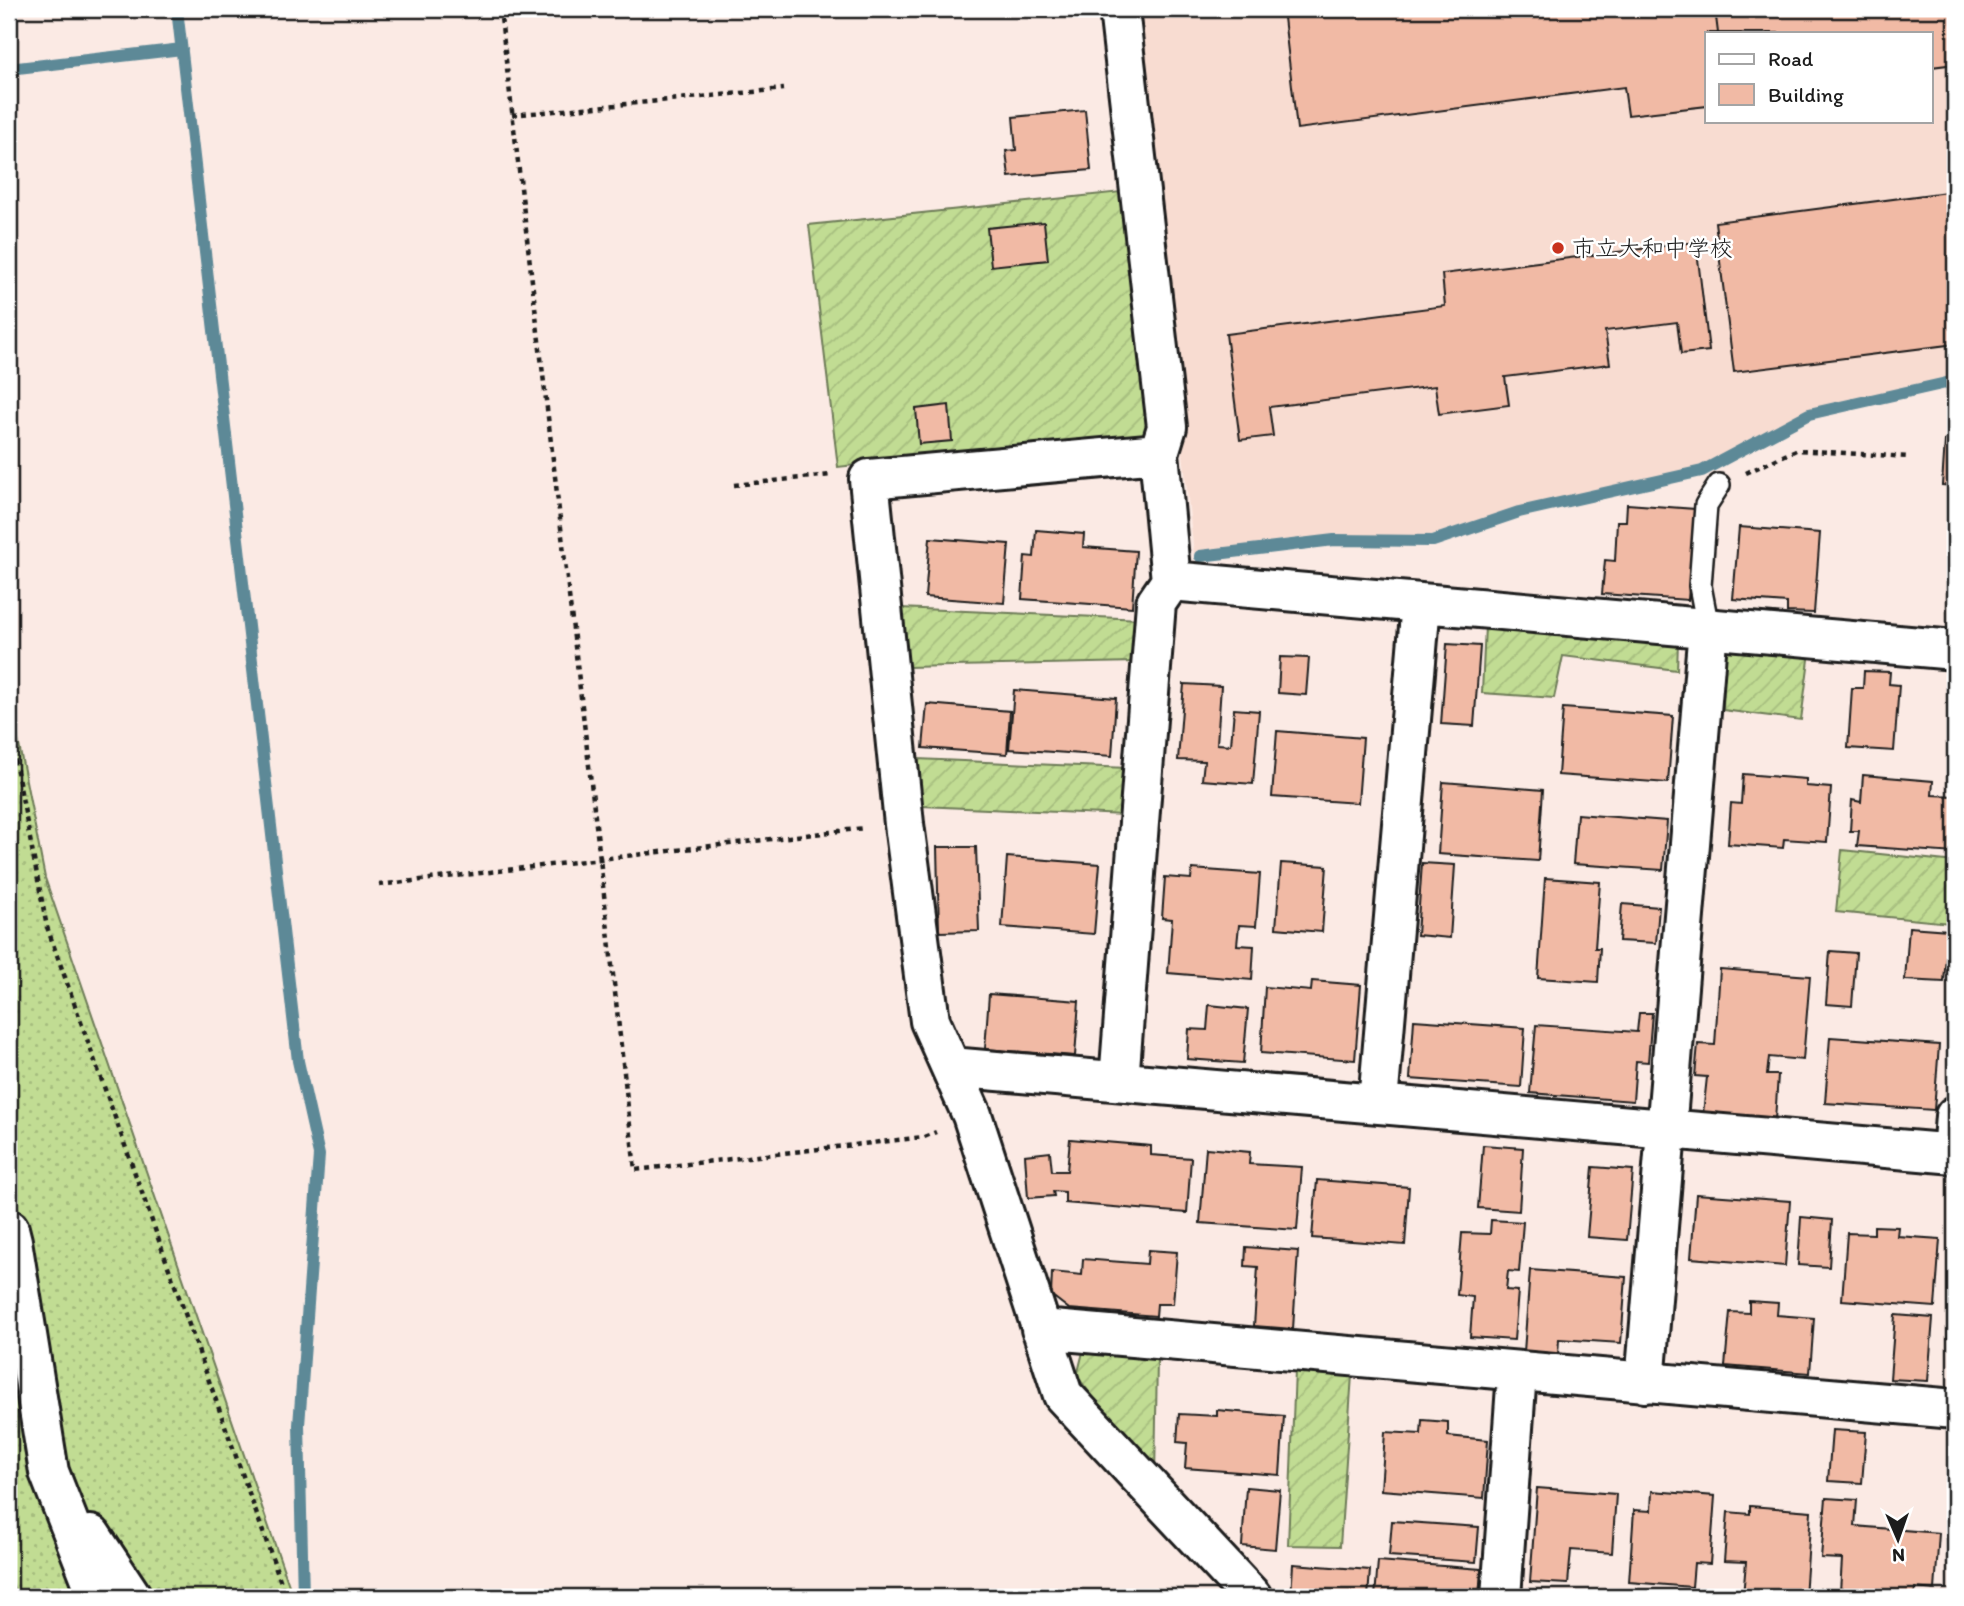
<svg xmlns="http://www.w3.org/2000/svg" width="1964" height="1606" viewBox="0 0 1964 1606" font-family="Itim,'Klee One',sans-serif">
	<defs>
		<pattern id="grass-dots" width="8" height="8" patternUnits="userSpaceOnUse" patternTransform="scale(1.75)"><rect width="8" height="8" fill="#c1dc93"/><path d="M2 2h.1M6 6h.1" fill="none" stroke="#a5bc7e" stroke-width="1.8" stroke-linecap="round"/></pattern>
		<pattern id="garden-furrows" width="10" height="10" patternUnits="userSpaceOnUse" patternTransform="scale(1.75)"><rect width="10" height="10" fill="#c1dc93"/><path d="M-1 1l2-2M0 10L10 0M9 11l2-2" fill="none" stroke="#a5bc7e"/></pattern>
	</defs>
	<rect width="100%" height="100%" fill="#fbeae4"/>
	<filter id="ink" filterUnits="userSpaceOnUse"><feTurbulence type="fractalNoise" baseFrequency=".0143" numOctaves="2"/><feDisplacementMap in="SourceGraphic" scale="14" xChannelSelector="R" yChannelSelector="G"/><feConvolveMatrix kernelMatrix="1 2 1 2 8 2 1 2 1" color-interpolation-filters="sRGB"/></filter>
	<g filter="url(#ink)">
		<path fill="#f8dcd1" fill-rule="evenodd" d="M1134 9H1955V376L1809 410 1702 466 1519 507 1431 535H1336L1194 553ZM1707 33H1931V121H1707Z"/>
		<path fill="url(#grass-dots)" stroke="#6e7c58" stroke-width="2" d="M9 694 45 878 293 1597H17L9 1573Z"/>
		<path fill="url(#garden-furrows)" stroke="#6e7c58" stroke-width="2" d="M1121 192 1150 433 838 467 809 225Z
			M900 608 1141 619 1137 662 906 667Z
			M1485 625 1678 642 1677 670 1563 656 1554 698 1482 693Z
			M1725 645 1810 652 1801 720 1723 710Z
			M917 759 1128 768 1124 815 922 806Z
			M1842 850 1955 862 1950 923 1836 912Z
			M1083 1352 1157 1358 1155 1479 1077 1376Z
			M1295 1370 1352 1375 1340 1546 1288 1545Z"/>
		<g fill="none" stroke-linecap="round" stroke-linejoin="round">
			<path stroke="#5d8997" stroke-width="12" d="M177 9 298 1061 319 1155 299 1425 303 1597
				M9 69 182 49
				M1200 556 1334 540 1433 541 1519 512 1702 471 1809 414 1955 381"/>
		</g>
		<path fill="#f1baa5" stroke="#1c1c1c" stroke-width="2" d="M1283 9H1715L1718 33H1707V106L1628 115 1624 87 1297 129Z
			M1715 9H1955V64L1931 67V33H1718Z
			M1085 110 1091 170 1009 177 1006 151 1016 150 1013 117Z
			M1955 191V344L1734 372 1715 222Z
			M1044 222 1048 260 991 266 987 228Z
			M1696 242 1709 351 1681 354 1677 322 1605 331 1610 364 1505 377 1509 405 1439 414 1435 386 1269 407 1273 436 1240 440 1226 334 1445 306 1442 274Z
			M949 405 952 441 919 444 916 409Z
			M1945 440 1955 441V486L1942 485Z
			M1627 504 1695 509 1688 600 1602 594 1605 560 1615 561 1617 521H1626Z
			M1739 527 1820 533 1814 613 1787 612V603L1733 599Z
			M1036 530 1084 534 1083 547 1136 551 1132 607 1022 599 1025 556 1034 557Z
			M930 538 1009 544 1004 603 925 597Z
			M1447 644 1480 646 1474 726 1441 724Z
			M1280 657 1309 658 1306 695 1278 693Z
			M1864 671 1890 672 1889 684 1899 685 1894 751 1848 748 1852 688H1863Z
			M1184 684 1221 686 1217 744 1231 745 1234 709 1259 711 1253 784 1202 780 1204 761 1178 760Z
			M1014 690 1116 698 1112 756 1009 749Z
			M927 704 1010 711 1007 754 923 748Z
			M1563 708 1673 716 1668 783 1558 775Z
			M1277 731 1363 738 1358 803 1272 797Z
			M1743 774 1806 779V786L1831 788 1827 842 1784 839 1783 848 1728 844 1731 803 1741 804Z
			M1863 775 1933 781 1932 795 1955 796V853L1857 846 1859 831H1850L1852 800 1861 802Z
			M1443 782 1543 790 1538 861 1438 854Z
			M1577 814 1667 821 1663 870 1573 864Z
			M937 847H976L979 931 939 932Z
			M1007 857 1100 864 1094 934 1002 927Z
			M1281 863 1327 866 1322 932 1276 928Z
			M1422 863 1455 865 1450 938 1417 935Z
			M1192 869 1260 874 1256 926 1239 925 1237 945 1254 946 1252 980 1168 973 1172 919 1162 918 1165 877 1191 879Z
			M1545 878 1600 882 1595 948H1600L1598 982 1538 978Z
			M1622 904 1659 907 1656 943 1619 941Z
			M1909 927 1948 930 1944 982 1905 980Z
			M1830 951 1856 953 1852 1006 1826 1004Z
			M1720 969 1810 976 1803 1060 1769 1057 1767 1075H1778L1775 1120 1703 1114 1707 1077 1695 1076 1698 1044 1715 1045Z
			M1312 981 1361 985 1355 1060 1261 1053 1265 987 1311 991Z
			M989 994 1079 1001 1075 1056 985 1049Z
			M1209 1005 1248 1009 1243 1063 1187 1059 1189 1029 1207 1030Z
			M1639 1013H1652L1648 1062 1636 1061 1633 1101 1530 1093 1536 1025 1637 1032Z
			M1414 1020 1525 1028 1521 1087 1410 1079Z
			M1830 1037 1939 1045 1934 1110 1825 1103Z
			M1070 1139 1151 1146V1155L1191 1158 1187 1213 1065 1203V1192L1053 1191 1054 1196 1028 1198 1025 1155 1050 1152 1052 1171H1067Z
			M1483 1145 1523 1148 1519 1211 1478 1208Z
			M1206 1148 1250 1152 1249 1164 1302 1167 1297 1230 1200 1223Z
			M1593 1167 1633 1170 1627 1240 1587 1237Z
			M1317 1180 1409 1187 1405 1245 1312 1238Z
			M1696 1194 1790 1201 1785 1266 1691 1258Z
			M1801 1217 1832 1220 1829 1267 1798 1265Z
			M1491 1220 1523 1222 1519 1272 1508 1271 1506 1290 1518 1291 1514 1340 1470 1337 1473 1297 1457 1295 1462 1233 1490 1234Z
			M1874 1226 1898 1227 1897 1236 1940 1239 1935 1307 1842 1300 1847 1233 1874 1234Z
			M1246 1247 1298 1251 1293 1329 1254 1326 1258 1267 1245 1266Z
			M1148 1250 1177 1252 1173 1304H1157L1156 1316 1069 1309 1051 1295 1052 1272 1082 1275 1083 1259 1147 1264Z
			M1530 1270 1626 1277 1621 1343 1559 1339 1558 1355 1524 1352Z
			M1951 1295 1955 1296V1338H1948Z
			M1749 1301 1778 1303 1777 1315 1814 1318 1810 1373 1725 1366 1730 1312 1749 1313Z
			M1895 1315 1933 1318 1928 1381 1890 1379Z
			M1217 1410 1284 1416 1280 1475 1185 1468 1187 1443 1177 1442 1179 1414 1217 1416Z
			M1422 1420 1448 1422V1436L1488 1440 1484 1498 1381 1490 1385 1432 1421 1434Z
			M1832 1430 1866 1432 1862 1483 1828 1481Z
			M1246 1487 1280 1490 1275 1549 1242 1546Z
			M1537 1488 1616 1494 1612 1553 1571 1550 1568 1584 1530 1582Z
			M1652 1491 1715 1496 1710 1564 1694 1563 1692 1587 1629 1582 1634 1510 1651 1511Z
			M1826 1498 1857 1500 1855 1526 1939 1533 1935 1590 1915 1588 1914 1597 1840 1592 1842 1559 1821 1558Z
			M1750 1506 1811 1511 1805 1597 1743 1596 1746 1562 1724 1561 1728 1512 1750 1514Z
			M1392 1521 1479 1527 1476 1562 1389 1556Z
			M1378 1561 1481 1569 1479 1597H1375Z
			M1293 1564 1370 1570 1368 1597H1291Z"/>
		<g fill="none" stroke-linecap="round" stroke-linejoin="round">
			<g stroke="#1c1c1c" stroke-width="26">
				<path id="service" d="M1708 628 1700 586 1706 505 1719 485"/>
			</g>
			<g stroke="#1c1c1c" stroke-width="44">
				<path id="minor" d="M1119 9 1167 427 1159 453 1171 581 1156 603 1119 1081
					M1159 453 869 479 904 824 930 1021 972 1115 1063 1395 1252 1597
					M1171 581 1955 650
					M951 1067 1955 1154
					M1378 1103 1421 603
					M1952 1154 1955 1116
					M9 1229 12 1241 49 1472 98 1597
					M1041 1329 1955 1409
					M1645 1383 1708 628
					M91 1535 132 1597
					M1501 1597 1517 1372"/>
			</g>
			<path stroke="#1c1c1c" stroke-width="4.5" stroke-dasharray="5 5" stroke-linecap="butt" d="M500 9 600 859 635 1170 924 1137 936 1132
				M512 115 784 89
				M1746 473 1796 450 1909 457
				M734 485 831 475
				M9 730 47 927 283 1588 282 1597
				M379 885 865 828"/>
			<use href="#service" stroke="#fff" stroke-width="21"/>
			<use href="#minor" stroke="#fff" stroke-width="38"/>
		</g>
	</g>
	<circle fill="#c8321e" stroke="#fff" stroke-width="2.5" cx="1558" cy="248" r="7"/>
	<g text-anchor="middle" stroke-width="5" stroke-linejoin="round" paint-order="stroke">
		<g font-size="23" fill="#1c1c1c" stroke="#fff" text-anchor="start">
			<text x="1572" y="256">市立大和中学校</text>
		</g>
	</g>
	<rect width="1964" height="1606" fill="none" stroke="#fff" stroke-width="35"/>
	<rect x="18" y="18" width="1929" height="1571" fill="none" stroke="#1c1c1c" stroke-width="2.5" filter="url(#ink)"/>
	<rect x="1705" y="32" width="228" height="91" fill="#ffffff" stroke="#a4a4a4" stroke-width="2"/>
	<rect x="1719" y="54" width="35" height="10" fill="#ffffff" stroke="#a4a4a4" stroke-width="2"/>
	<text x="1768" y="66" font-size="21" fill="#1c1c1c">Road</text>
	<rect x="1719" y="84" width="35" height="21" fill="#f1baa5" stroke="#a4a4a4" stroke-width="2"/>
	<text x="1768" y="102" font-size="21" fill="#1c1c1c">Building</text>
	<g transform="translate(1898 1539) rotate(178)" stroke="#ffffff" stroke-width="5" paint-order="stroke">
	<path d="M0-5L12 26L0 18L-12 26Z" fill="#1c1c1c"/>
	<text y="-10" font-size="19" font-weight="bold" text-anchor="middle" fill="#1c1c1c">N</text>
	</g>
</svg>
